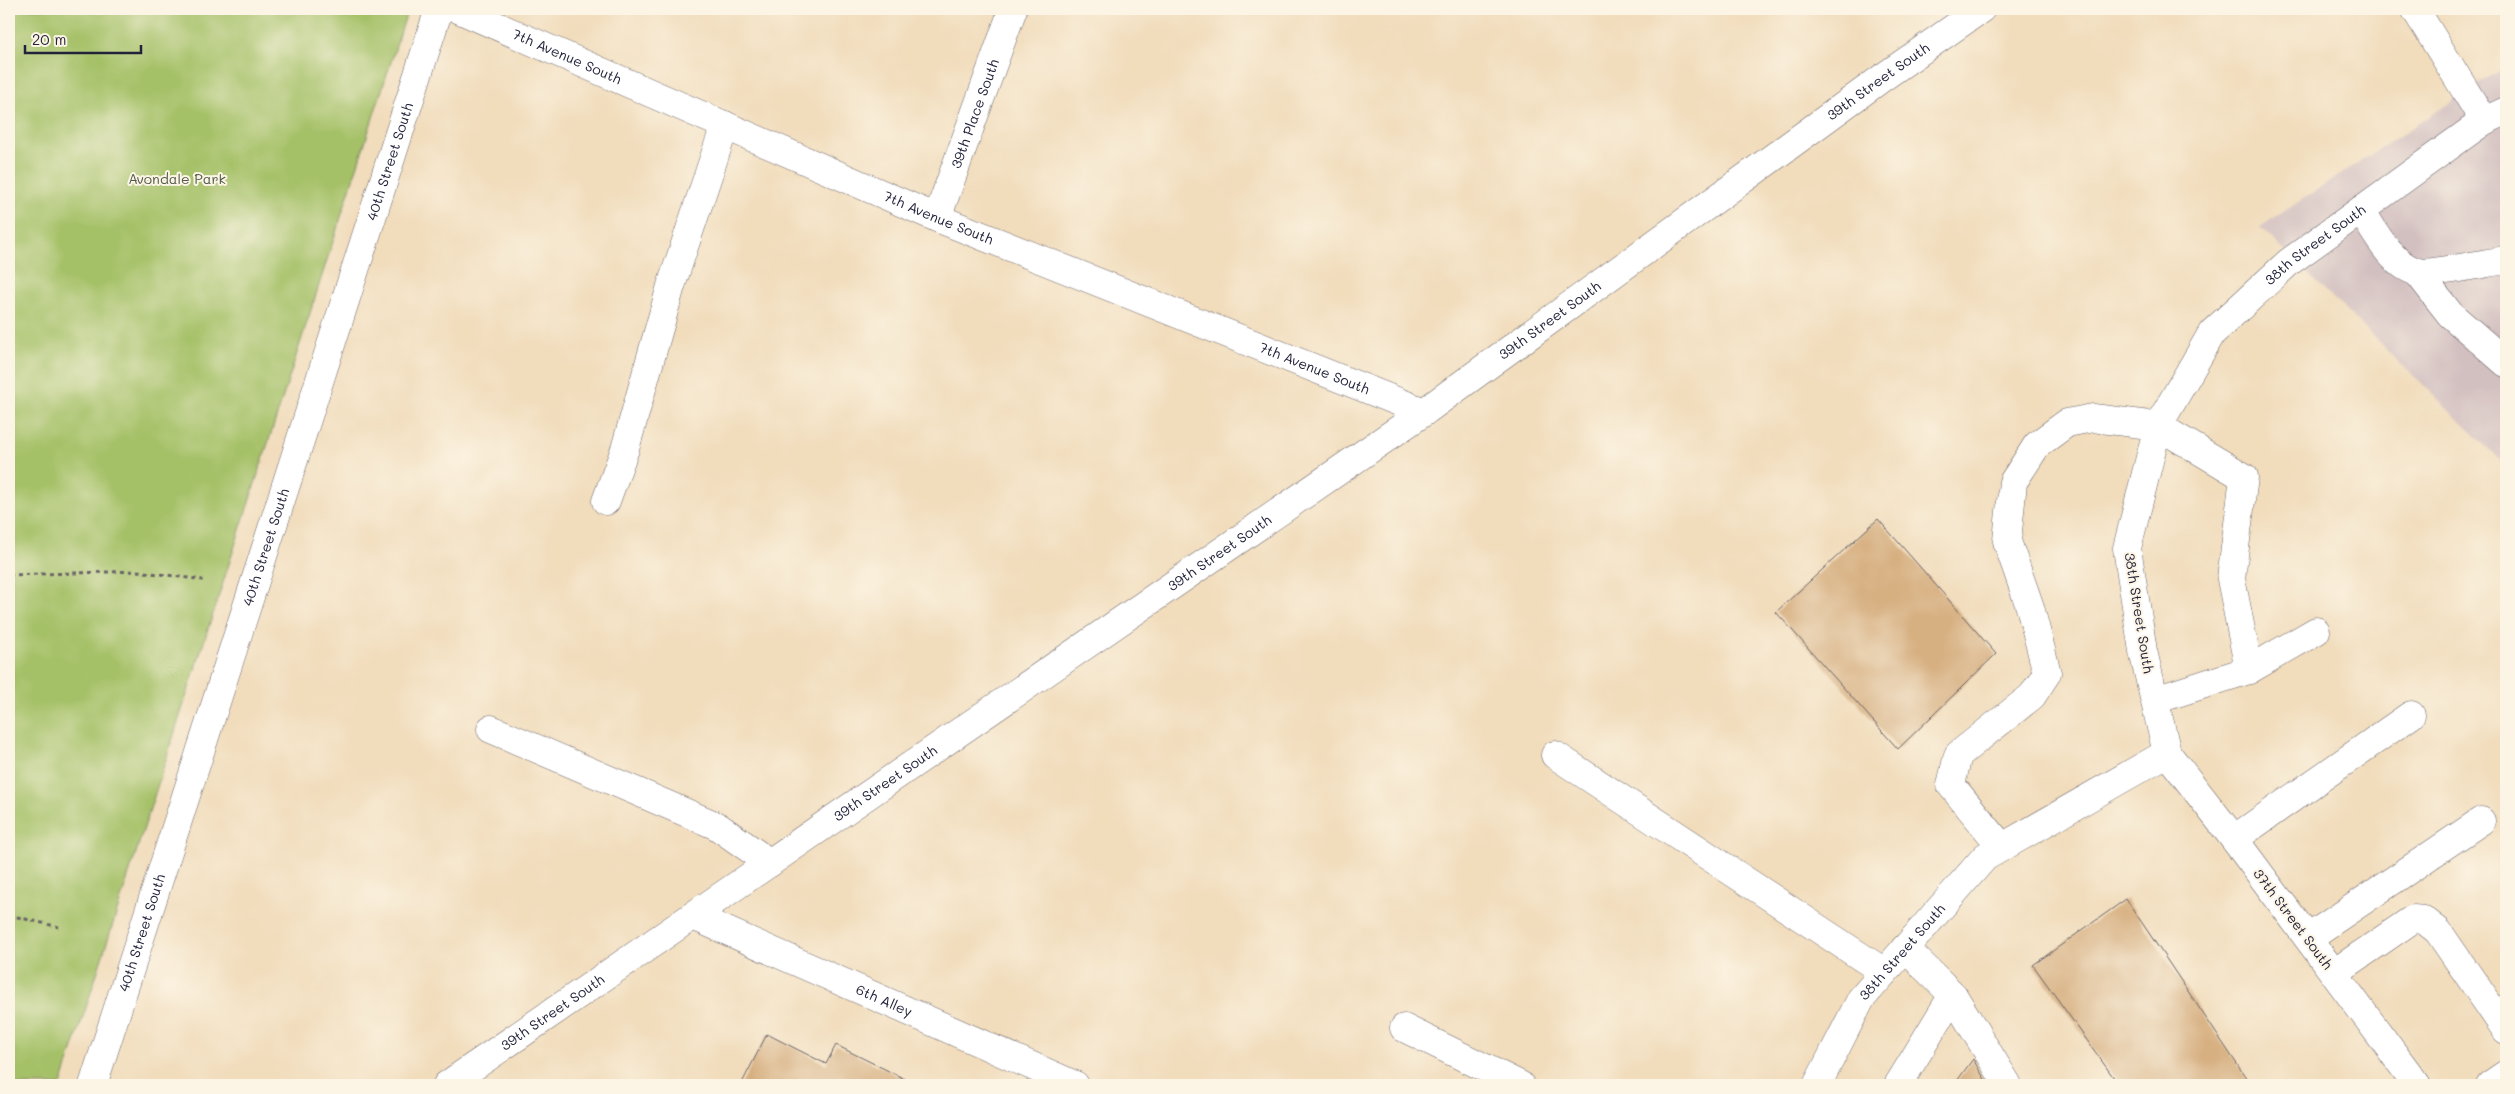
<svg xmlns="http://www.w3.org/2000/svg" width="2515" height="1094" viewBox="0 0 2515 1094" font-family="Mali,sans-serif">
	<rect width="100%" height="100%" fill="#fcf5e5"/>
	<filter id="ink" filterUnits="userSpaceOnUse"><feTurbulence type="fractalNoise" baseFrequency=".02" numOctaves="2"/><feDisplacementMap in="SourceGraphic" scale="10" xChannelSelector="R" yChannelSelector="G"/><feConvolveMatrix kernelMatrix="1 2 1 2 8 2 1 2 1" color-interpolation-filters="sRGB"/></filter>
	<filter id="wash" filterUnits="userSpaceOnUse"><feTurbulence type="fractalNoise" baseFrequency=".0096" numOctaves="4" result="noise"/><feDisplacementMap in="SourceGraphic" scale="20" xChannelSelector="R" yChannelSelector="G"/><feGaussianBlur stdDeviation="1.12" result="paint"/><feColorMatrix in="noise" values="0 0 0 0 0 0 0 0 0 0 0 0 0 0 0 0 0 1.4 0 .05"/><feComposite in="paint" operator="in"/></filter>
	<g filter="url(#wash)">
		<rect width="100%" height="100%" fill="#f1dcbb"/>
		<path fill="#d2bfc0" d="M2506 66V466L2260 227Z"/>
		<path fill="#a5c168" stroke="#647252" d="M9 9H408L61 1085H9Z"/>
		<g id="blocks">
			<path fill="#d7b082" d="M1878 519 1996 654 1898 749 1776 612Z
				M2126 899 2251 1085H2119L2033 965Z
				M767 1034 826 1064 836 1045 917 1085H741Z
				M1973 1059 1988 1085H1954Z"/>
		</g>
	</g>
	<g filter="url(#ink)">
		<use href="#blocks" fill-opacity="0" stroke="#6a6368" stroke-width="1"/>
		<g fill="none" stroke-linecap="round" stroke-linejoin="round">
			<g stroke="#6a6368" stroke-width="29">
				<g id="minor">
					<path id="s1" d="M458 9 937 218 1424 412"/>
					<path d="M2415 9 2484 121"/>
					<path d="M2361 210C2375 232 2391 265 2418 272 2428 275 2491 262 2506 260"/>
					<path id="s2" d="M937 218 1013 9"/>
					<path d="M2418 273 2450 314 2506 363"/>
					<path d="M606 501 625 449 671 286 725 125"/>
					<path d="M2249 670 2316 631"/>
					<path d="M491 729 717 826 770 863"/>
					<path d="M1555 755 1884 972"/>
					<path d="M2234 839 2411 715"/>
					<path d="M2001 846 1951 785 1958 755 2032 696 2047 673 2030 607 2007 541 2013 482 2037 445 2067 423 2093 418 2158 426 2244 477 2231 579 2249 670 2155 700"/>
					<path id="s3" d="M693 916 1075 1085"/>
					<path d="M2308 938 2481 821"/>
					<path d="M1905 948 1953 995 2008 1085"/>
					<path d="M2334 973 2413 919 2424 920 2438 931 2506 1030"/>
					<path d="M1404 1028 1520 1085"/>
					<path id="s4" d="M93 1085 439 9"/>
					<path id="s5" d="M447 1085 1424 412 1882 78 1981 9"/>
					<path id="s6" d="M1817 1085 1861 999 1985 857 2167 753"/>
					<path d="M1898 1085 1953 995"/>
					<path id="s7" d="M2417 1085 2234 839 2167 753 2143 651 2127 548 2158 426 2212 333 2289 262 2484 121 2506 111"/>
					<path d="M2490 1085 2506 1074"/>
				</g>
			</g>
			<path stroke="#6a6368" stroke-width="3" stroke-dasharray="4 4" stroke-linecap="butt" d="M9 575 137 571 203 580
				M9 915 59 927"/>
			<use href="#minor" stroke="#fff" stroke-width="28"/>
		</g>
	</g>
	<g text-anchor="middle" stroke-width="4" stroke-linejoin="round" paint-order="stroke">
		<g font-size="14" fill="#22223b" stroke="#fcf5e5">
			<text dy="5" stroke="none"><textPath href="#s1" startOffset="119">7th Avenue South</textPath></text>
			<text dy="5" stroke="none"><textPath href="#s5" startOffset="1748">39th Street South</textPath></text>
			<text dy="5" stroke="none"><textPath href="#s2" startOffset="111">39th Place South</textPath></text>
			<text dy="5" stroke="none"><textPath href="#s4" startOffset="970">40th Street South</textPath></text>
			<text dy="5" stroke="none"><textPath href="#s1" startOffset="524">7th Avenue South</textPath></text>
			<text dy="5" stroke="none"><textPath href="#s7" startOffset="994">38th Street South</textPath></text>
			<text dy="5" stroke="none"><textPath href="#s5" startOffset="1342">39th Street South</textPath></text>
			<text dy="5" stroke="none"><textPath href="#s1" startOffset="929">7th Avenue South</textPath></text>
			<text dy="5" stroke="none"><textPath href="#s4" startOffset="565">40th Street South</textPath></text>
			<text dy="5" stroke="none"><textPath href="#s5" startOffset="938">39th Street South</textPath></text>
			<text transform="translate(2139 613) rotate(81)" y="5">38th Street South</text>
			<text dy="5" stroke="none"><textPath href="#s5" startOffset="532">39th Street South</textPath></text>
			<text transform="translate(2293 919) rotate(53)" y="5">37th Street South</text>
			<text dy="5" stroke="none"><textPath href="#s4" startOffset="160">40th Street South</textPath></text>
			<text dy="5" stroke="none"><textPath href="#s6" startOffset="159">38th Street South</textPath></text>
			<text dy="5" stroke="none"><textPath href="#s3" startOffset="209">6th Alley</textPath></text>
			<text dy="5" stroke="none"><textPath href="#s5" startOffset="128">39th Street South</textPath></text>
		</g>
		<g font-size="14" fill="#505a4b" stroke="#fcf5e5">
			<text x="177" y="184">Avondale Park</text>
		</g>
	</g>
	<rect width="2515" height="1094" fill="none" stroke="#fcf5e5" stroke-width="30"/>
	<path d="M25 45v8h116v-8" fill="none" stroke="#22223b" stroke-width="2.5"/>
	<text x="32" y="45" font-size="15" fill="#22223b" stroke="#fcf5e5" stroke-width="4" paint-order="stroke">20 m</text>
</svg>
